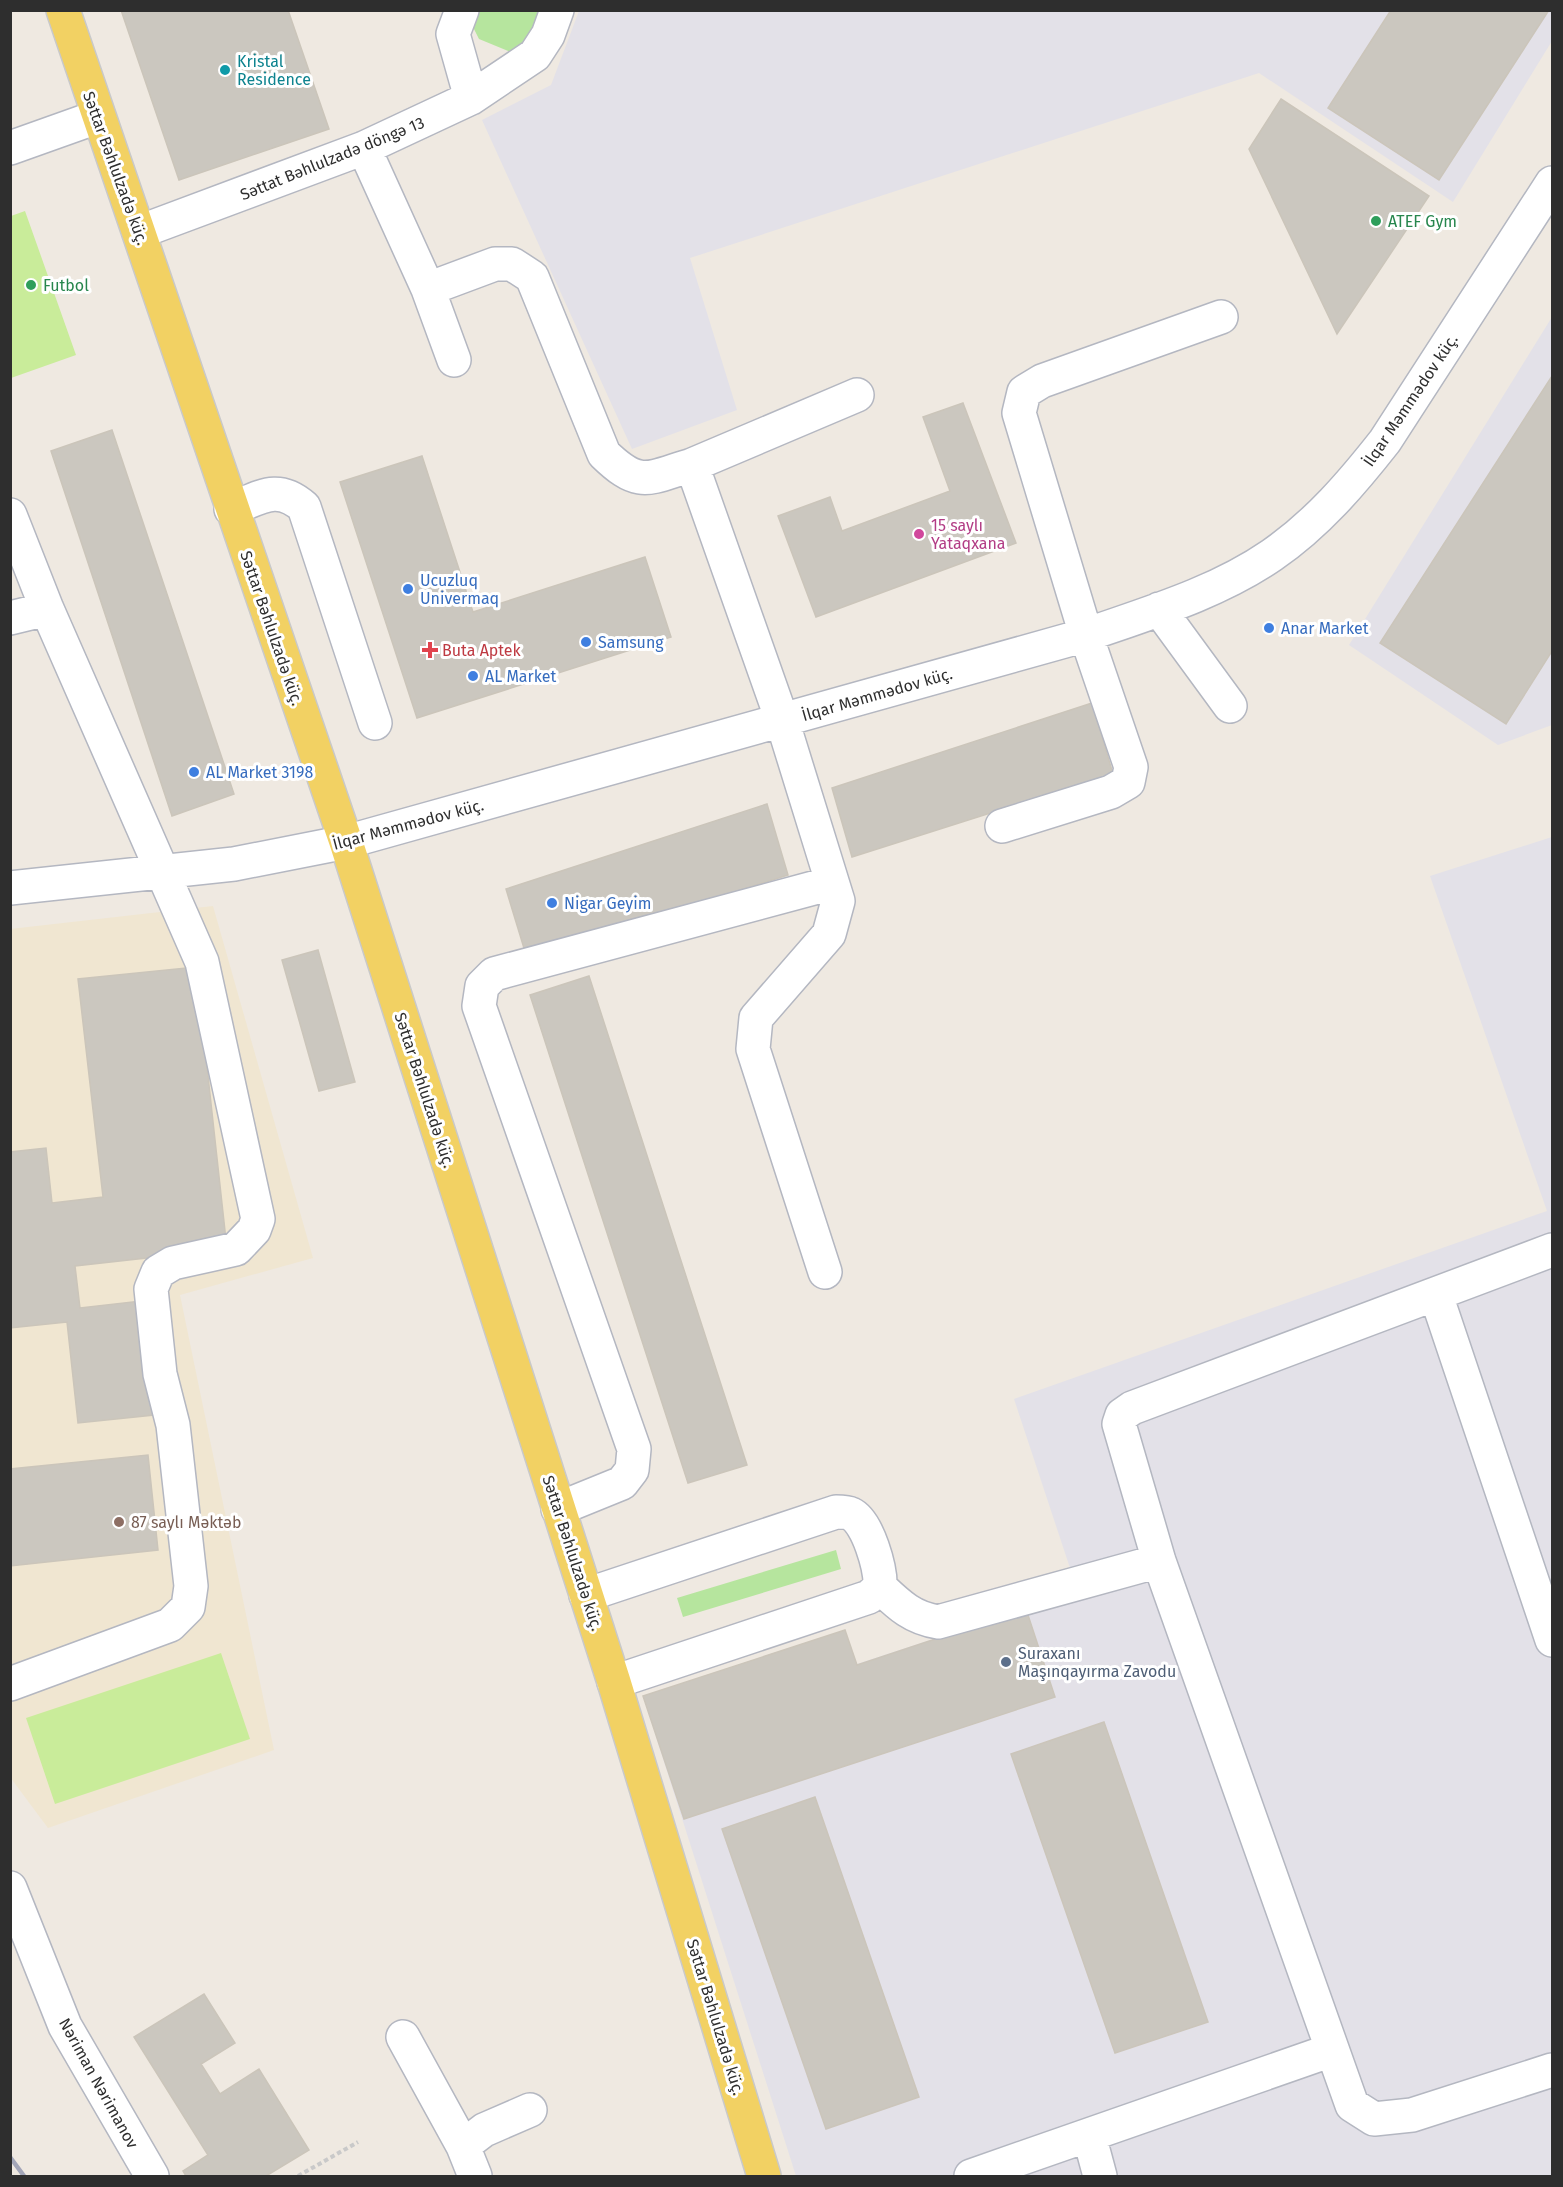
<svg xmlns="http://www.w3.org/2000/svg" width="1563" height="2187" viewBox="0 0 1563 2187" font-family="'Fira Sans',sans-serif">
	<rect width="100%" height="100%" fill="#efe9e1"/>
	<path fill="#e3e1e8" d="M579 11H1552V41L1453 202 1259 73 690 258 737 410 632 449 482 120 551 85Z
		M1552 317V725L1498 745 1349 645Z
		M1552 837V2176H796L643 1696 845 1630 857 1664 1025 1609 1019 1586 1070 1568 1014 1399 1547 1211 1430 876Z"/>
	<path fill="#f0e6d1" d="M213 906 313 1258 180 1295 274 1750 48 1828 10 1777V929Z"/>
	<path fill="#b6e59e" d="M478 11H539L532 31 513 53 479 39 472 25Z
		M836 1550 841 1569 683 1617 677 1598Z"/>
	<path fill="#c9ec9a" d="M25 211 76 355 11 378V216Z
		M221 1653 250 1739 55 1804 26 1718Z"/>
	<path fill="#cbc7bf" stroke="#cbc5ba" stroke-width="1.5" d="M121 10H288L329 129 179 180Z
		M1391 10H1549L1439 180 1328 108Z
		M1281 99 1429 196 1337 334 1249 149Z
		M1552 376V651L1506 724 1380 643Z
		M963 403 1016 543 816 617 778 516 830 497 842 531 950 491 923 417Z
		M112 430 234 794 172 816 51 451Z
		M422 456 473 612 645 557 671 637 417 718 340 482Z
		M1092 703 1113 774 852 857 832 788Z
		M767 804 788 875 527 958 506 889Z
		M318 950 355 1082 319 1091 282 960Z
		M196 967 227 1249 75 1266 80 1308 141 1301 154 1415 78 1423 67 1322 10 1328V1152L46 1148 52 1203 103 1197 78 979Z
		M589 976 747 1465 688 1483 530 995Z
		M148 1455 158 1550 10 1566V1469Z
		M1026 1609 1055 1697 684 1819 643 1696 845 1630 857 1665Z
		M1104 1722 1208 2022 1115 2053 1011 1754Z
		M815 1797 919 2097 826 2129 722 1829Z
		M204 1994 235 2043 201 2064 220 2094 259 2069 309 2150 266 2176H186L183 2171 208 2155 134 2037Z"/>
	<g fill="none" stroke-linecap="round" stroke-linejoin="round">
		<g stroke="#b4b7c1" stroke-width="36">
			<path id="minor" d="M462 10 453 34 471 98
				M10 148 97 117
				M364 148 428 289 495 264H512L532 277 604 454C640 489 648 478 692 465L782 720 838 901 829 934 756 1018 753 1049 825 1272
				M139 232 364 148 471 98 535 55 548 35 557 10
				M428 289 454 360
				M692 465 857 395
				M231 509C260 498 277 483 304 507L375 723
				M10 515 47 609 202 962 258 1219 254 1230 236 1249 173 1263 158 1272 151 1289 160 1374 173 1425 191 1586 188 1607 170 1625 10 1684
				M1159 609 1230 706
				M10 618 47 609
				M1002 826 1111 792 1128 782 1131 767 1086 635 1019 413 1024 392 1042 381 1221 317
				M10 888 234 864 346 842 1086 635C1149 613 1217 593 1272 555 1317 524 1352 483 1385 441L1552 183
				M1552 1250 1132 1408 1122 1415 1119 1424 1159 1561 1352 2105 1374 2119 1412 2115 1552 2070
				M1436 1295 1552 1640
				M558 1509 622 1483 632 1470 634 1449 479 1006 482 986 494 974 832 883
				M880 1587C899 1605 912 1618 938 1622L1159 1561
				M586 1595 836 1512C841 1512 847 1512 851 1514 868 1522 881 1569 880 1587L869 1597 614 1682
				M10 1888 65 2026 152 2176
				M403 2037 463 2146 475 2176
				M1089 2135 1100 2176
				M463 2146 484 2130 530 2110
				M971 2176 1332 2050"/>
		</g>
		<g stroke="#c9c9c9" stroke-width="36">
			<path id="major" d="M63 10 346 842 614 1682 764 2176"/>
		</g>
		<path stroke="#c9c9c9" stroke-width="4" stroke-dasharray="4.5 3" stroke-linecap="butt" d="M298 2176 358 2142"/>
		<use href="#minor" stroke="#fff" stroke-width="33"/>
		<use href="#major" stroke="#f2d163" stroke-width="33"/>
		<path stroke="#a3a6b8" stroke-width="4.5" d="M10 2157 24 2176"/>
	</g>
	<circle fill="#0f9aa8" stroke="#fff" stroke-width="2" cx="225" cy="70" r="6"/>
	<g fill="#2e9e5b" stroke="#fff" stroke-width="2">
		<circle cx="1376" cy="221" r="6"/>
		<circle cx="31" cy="285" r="6"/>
	</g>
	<circle fill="#d1479c" stroke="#fff" stroke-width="2" cx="919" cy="534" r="6"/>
	<g fill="#3f7fe0" stroke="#fff" stroke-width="2">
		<circle cx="408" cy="589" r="6"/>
		<circle cx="1269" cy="628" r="6"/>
		<circle cx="586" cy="642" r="6"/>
		<circle cx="473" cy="676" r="6"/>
		<circle cx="194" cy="772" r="6"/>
		<circle cx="552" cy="903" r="6"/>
	</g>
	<path fill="#e0444e" stroke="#fff" stroke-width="2" d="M427 641h6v6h6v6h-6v6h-6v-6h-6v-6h6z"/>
	<circle fill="#8d6e63" stroke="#fff" stroke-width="2" cx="119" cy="1522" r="6"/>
	<circle fill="#5c6f8a" stroke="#fff" stroke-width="2" cx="1006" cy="1662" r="6"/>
	<g text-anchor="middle" stroke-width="6" stroke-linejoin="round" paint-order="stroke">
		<g font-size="16" fill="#0d838f" stroke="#fff" text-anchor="start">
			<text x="237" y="67">Kristal<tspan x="237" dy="18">Residence</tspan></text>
		</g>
		<g font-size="16" fill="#2e2e2e" stroke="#fff">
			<text transform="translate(332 158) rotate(-22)" y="6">Səttat Bəhlulzadə döngə 13</text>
			<text transform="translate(116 168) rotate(70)" y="6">Səttar Bəhlulzadə küç.</text>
			<text transform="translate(1410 400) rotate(-56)" y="6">İlqar Məmmədov küç.</text>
			<text transform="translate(272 628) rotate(71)" y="6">Səttar Bəhlulzadə küç.</text>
			<text transform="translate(877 694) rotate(-16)" y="6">İlqar Məmmədov küç.</text>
			<text transform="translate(408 824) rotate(-15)" y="6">İlqar Məmmədov küç.</text>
			<text transform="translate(425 1090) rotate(72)" y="6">Səttar Bəhlulzadə küç.</text>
			<text transform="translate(573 1553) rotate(72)" y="6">Səttar Bəhlulzadə küç.</text>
			<text transform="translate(716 2017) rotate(73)" y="6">Səttar Bəhlulzadə küç.</text>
			<text transform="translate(99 2083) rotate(61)" y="6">Nəriman Nərimanov</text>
		</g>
		<g font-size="16" fill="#27864d" stroke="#fff" text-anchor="start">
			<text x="1388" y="227">ATEF Gym</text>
			<text x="43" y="291">Futbol</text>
		</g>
		<g font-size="16" fill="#b23c85" stroke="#fff" text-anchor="start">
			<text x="931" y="531">15 saylı<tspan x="931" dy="18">Yataqxana</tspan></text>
		</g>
		<g font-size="16" fill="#366cbe" stroke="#fff" text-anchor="start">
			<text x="420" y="586">Ucuzluq<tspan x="420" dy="18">Univermaq</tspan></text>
			<text x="1281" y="634">Anar Market</text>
			<text x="598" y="648">Samsung</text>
			<text x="485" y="682">AL Market</text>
			<text x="206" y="778">AL Market 3198</text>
			<text x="564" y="909">Nigar Geyim</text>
		</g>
		<g font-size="16" fill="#be3a42" stroke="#fff" text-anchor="start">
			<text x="442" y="656">Buta Aptek</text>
		</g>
		<g font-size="16" fill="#785e54" stroke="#fff" text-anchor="start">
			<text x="131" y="1528">87 saylı Məktəb</text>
		</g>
		<g font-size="16" fill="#4e5e75" stroke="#fff" text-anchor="start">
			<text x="1018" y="1659">Suraxanı<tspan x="1018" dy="18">Maşınqayırma Zavodu</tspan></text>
		</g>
	</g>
	<rect width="1563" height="2187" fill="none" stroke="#2e2e2e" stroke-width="24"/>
</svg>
